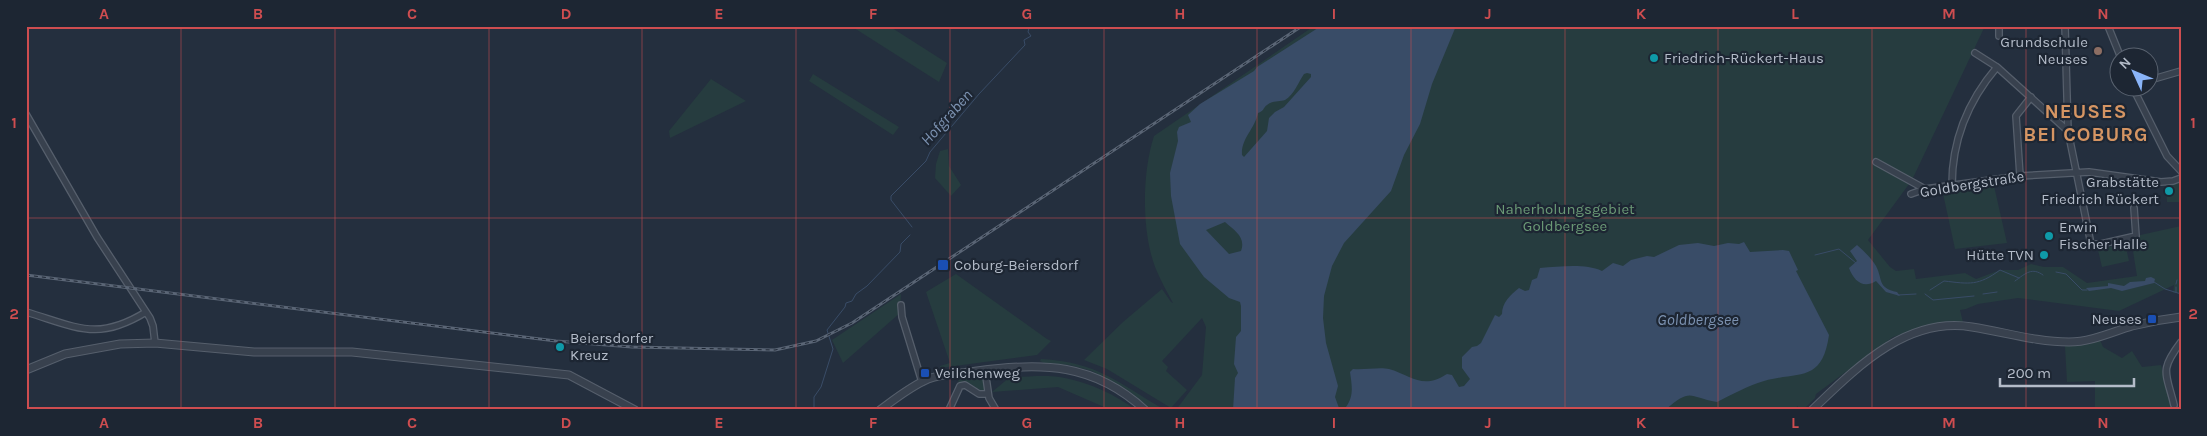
<svg xmlns="http://www.w3.org/2000/svg" width="2207" height="436" viewBox="0 0 2207 436" font-family="Karla,sans-serif">
	<rect width="100%" height="100%" fill="#242f3e"/>
	<path fill="#263c3f" d="M851 26H889L947 63 939 82Z
		M1314 26H1985L1912 180 1868 240 1890 267 1896 271 1914 269 1916 279 1965 273 1976 279 2000 270H2018L2031 264 2044 267H2063L2087 283 2137 276 2131 239 2136 236 2181 226V293H2173L2174 285 2119 311 2018 298 1978 304 1966 309 1960 310 1963 322 1929 325 1893 337 1816 394 1815 398 1803 410H1798V406L1793 410H1176L1202 375 1206 327 1202 318 1162 361 1168 367 1166 371 1187 390 1171 408 1107 369 1084 360 1123 322 1162 289 1171 302 1173 303C1165 288 1155 271 1151 254 1142 219 1143 170 1154 136Z
		M813 74 899 127 893 135 809 81Z
		M711 79 746 101 670 138 669 131Z
		M948 149 949 166 961 185 951 196 935 178 936 164 940 151Z
		M2181 182V202H2167L2166 183Z
		M1978 185 1979 188 1994 186 2007 243 1955 249 1942 189Z
		M2125 243 2129 261 2102 267 2098 250Z
		M956 274 1047 339 1051 341 1037 355 940 368V366L950 363 926 292Z
		M901 294 900 313 843 363 832 340Z
		M2100 340 2103 347 2122 358 2132 351 2142 367 2161 365 2173 410H2110L2095 407V381L2067 382 2065 346Z
		M1041 359C1098 362 1118 383 1165 410H1149L1121 388 1092 371 1069 365 1044 363 1040 361Z
		M1010 377C1027 377 1048 374 1065 378 1090 383 1116 395 1136 410H1111L1058 387 992 392Z
		M983 378 985 390 983 392 969 383 959 385 958 379Z"/>
	<path fill="#394c67" fill-rule="evenodd" d="M1321 26H1456L1432 84 1420 124 1404 155 1391 191 1344 243 1332 266 1324 296 1323 318 1326 343 1338 386 1335 397 1339 408 1346 407C1354 396 1352 386 1350 372L1353 369C1364 370 1380 367 1389 369 1413 376 1422 390 1447 374L1452 375 1459 387 1464 386 1470 379 1462 368V357L1472 347 1477 346 1481 343 1495 315 1499 317 1502 314C1502 303 1510 295 1519 288L1525 291 1529 290 1532 280 1537 278 1540 268C1560 267 1584 263 1602 271L1613 263 1623 266 1631 260 1647 256 1654 257 1679 245 1698 243 1714 246 1728 243 1739 244 1744 242 1750 252 1783 250 1789 251 1798 270 1796 271 1829 335C1822 383 1800 371 1764 381 1747 386 1733 394 1717 402 1688 397 1692 387 1665 410L1606 408 1594 410H1324L1320 407 1317 410H1233L1235 378 1238 373 1234 364 1236 337 1241 331V306L1240 302 1229 298 1204 277 1180 244 1171 196 1170 173 1178 141 1177 132 1179 127 1191 122 1188 115 1200 104 1254 71 1257 67ZM1307 73 1311 74V77L1284 107 1275 112 1269 118 1267 131 1244 157 1242 155C1241 138 1255 129 1258 113 1264 111 1263 108 1267 105 1273 100 1280 102 1285 100 1294 95 1299 81 1304 74ZM1225 222C1235 231 1246 237 1241 251L1229 254 1206 230Z
		M1857 245C1864 251 1871 258 1876 266 1883 279 1877 288 1897 292L1900 296 1886 292 1876 281C1863 289 1854 281 1849 268L1857 261 1850 251Z
		M2151 277 2155 279 2154 283 2122 291 2111 288 2089 291 2086 288 2108 286V283L2124 286 2130 282 2145 281 2146 278Z"/>
	<g fill="none" stroke-linecap="round" stroke-linejoin="round">
		<path stroke="#394c67" stroke-width="1" d="M912 227 891 200V196L926 161 930 152 979 94 1025 45 1024 40 1031 36 1028 32 1029 28 1034 26
			M1815 255 1839 249 1856 263
			M2056 272 2066 274 2082 290H2087
			M2015 281C2026 273 2032 267 2043 275
			M2154 282 2165 289 2181 294
			M2176 284 2177 280
			M1930 290 1944 281C1970 284 1978 286 2000 270L2019 278
			M2176 292V287
			M1925 294 1933 300 1974 296
			M1983 294 1997 292
			M1898 295 1916 294
			M814 410V397L821 387 833 349 827 330 845 307 846 303 852 301 856 294 867 286 900 252 901 244 910 235"/>
		<g stroke="#565f6c" stroke-width="8">
			<path id="minor" d="M1999 26V36
				M2065 26 2068 131 2091 244H2101L2136 236 2134 208
				M2108 26 2121 58
				M1975 53 1997 67 2068 131
				M2150 80 2181 71
				M2133 88 2167 156 2181 171
				M26 114 97 237 150 318 153 326 155 343
				M1876 162 1925 189
				M2020 176 2016 116 2031 97
				M1952 185C1952 141 1968 101 1997 67
				M1911 194 1925 189 2020 176 2089 172 2161 182 2173 181 2181 178
				M901 305 902 317 922 382
				M26 312C77 327 97 342 146 312
				M985 370 989 398 996 410
				M2174 405C2166 372 2159 371 2181 342
				M949 410 960 386 965 385 979 394H988"/>
		</g>
		<g stroke="#565f6c" stroke-width="9">
			<path id="tertiary" d="M26 370 65 354 120 344 155 343 254 352H352L569 375 635 410
				M880 410C895 399 911 386 928 379 944 373 961 374 977 371 1042 362 1094 363 1145 410
				M1812 410C1855 369 1906 316 1972 327 2005 332 2036 342 2069 342 2091 342 2112 332 2132 326 2148 322 2164 319 2181 317"/>
		</g>
		<use href="#minor" stroke="#38414e" stroke-width="5.5"/>
		<use href="#tertiary" stroke="#38414e" stroke-width="7"/>
		<g stroke="#5a6575" stroke-width="3">
			<path id="rail" d="M26 275 556 341 632 347 775 350 816 341 852 323 1302 26"/>
		</g>
		<use href="#rail" stroke="#1d2633" stroke-width="1" stroke-dasharray="4" stroke-linecap="butt"/>
	</g>
	<path fill="none" stroke="#ce4d50" stroke-width="1" stroke-opacity="0.55" d="M181 26V410M335 26V410M489 26V410M642 26V410M796 26V410M950 26V410M1104 26V410M1257 26V410M1411 26V410M1565 26V410M1718 26V410M1872 26V410M2026 26V410M26 218H2181"/>
	<circle fill="#8d6e63" stroke="#1d2633" stroke-width="2" cx="2098" cy="51" r="5"/>
	<g fill="#0f9aa8" stroke="#1d2633" stroke-width="2">
		<circle cx="1654" cy="58" r="5"/>
		<circle cx="2169" cy="191" r="5"/>
		<circle cx="2049" cy="236" r="5"/>
		<circle cx="2044" cy="255" r="5"/>
		<circle cx="560" cy="347" r="5"/>
	</g>
	<g fill="#1a4fb4" stroke="#1d2633" stroke-width="2">
		<rect x="937" y="259" width="12" height="12" rx="2.5"/>
		<rect x="2147" y="314" width="10" height="10" rx="2.5"/>
		<rect x="920" y="368" width="10" height="10" rx="2.5"/>
	</g>
	<g text-anchor="middle" stroke-width="4.5" stroke-linejoin="round" paint-order="stroke">
		<g font-size="15" fill="#b4bcc9" stroke="#1d2633" text-anchor="start">
			<text x="2088" y="47" text-anchor="end">Grundschule<tspan x="2088" dy="17">Neuses</tspan></text>
			<text x="1664" y="63">Friedrich-Rückert-Haus</text>
			<text x="2159" y="187" text-anchor="end">Grabstätte<tspan x="2159" dy="17">Friedrich Rückert</tspan></text>
			<text x="2059" y="232">Erwin<tspan x="2059" dy="17">Fischer Halle</tspan></text>
			<text x="2034" y="260" text-anchor="end">Hütte TVN</text>
			<text x="954" y="270">Coburg-Beiersdorf</text>
			<text x="2142" y="324" text-anchor="end">Neuses</text>
			<text x="570" y="343">Beiersdorfer<tspan x="570" dy="17">Kreuz</tspan></text>
			<text x="935" y="378">Veilchenweg</text>
		</g>
		<g font-size="15" fill="#b4bcc9" stroke="#1d2633">
			<text transform="translate(1972 184) rotate(-9)" y="5">Goldbergstraße</text>
		</g>
		<g font-size="15" fill="#6b9a76" stroke="#1d2633">
			<text x="1565" y="214">Naherholungsgebiet<tspan x="1565" dy="17">Goldbergsee</tspan></text>
		</g>
		<g font-size="16" font-style="italic" fill="#7c92b1" stroke="#1d2633">
			<text transform="translate(946 117) rotate(-48)" y="6">Hofgraben</text>
			<text x="1698" y="325">Goldbergsee</text>
		</g>
		<g font-size="20" font-weight="bold" letter-spacing="1" fill="#d59563" stroke="#1d2633">
			<text x="2086" y="118">NEUSES<tspan x="2086" dy="23">BEI COBURG</tspan></text>
		</g>
	</g>
	<rect width="2207" height="436" fill="none" stroke="#1d2633" stroke-width="55"/>
	<g transform="translate(2134 72) rotate(314)"><circle r="24" fill="#1d2633" stroke="#59626f"/>
	<path d="M0-4L9 19L0 12L-9 19Z" fill="#8ab4f8"/>
	<text y="-8" font-size="14" font-weight="bold" text-anchor="middle" fill="#b4bcc9">N</text>
	</g>
	<path d="M2000 378v8h134v-8" fill="none" stroke="#b4bcc9" stroke-width="2.5"/>
	<text x="2007" y="378" font-size="15" fill="#b4bcc9" stroke="#1d2633" stroke-width="4" paint-order="stroke">200 m</text>
	<rect x="28" y="28" width="2152" height="380" fill="none" stroke="#ce4d50" stroke-width="2"/>
	<g font-size="16" text-anchor="middle" font-weight="bold" fill="#ce4d50">
		<text x="104" y="19">A</text>
		<text x="258" y="19">B</text>
		<text x="412" y="19">C</text>
		<text x="566" y="19">D</text>
		<text x="719" y="19">E</text>
		<text x="873" y="19">F</text>
		<text x="1027" y="19">G</text>
		<text x="1180" y="19">H</text>
		<text x="1334" y="19">I</text>
		<text x="1488" y="19">J</text>
		<text x="1641" y="19">K</text>
		<text x="1795" y="19">L</text>
		<text x="1949" y="19">M</text>
		<text x="2103" y="19">N</text>
		<text x="14" y="128">1</text>
		<text x="2193" y="128">1</text>
		<text x="14" y="319">2</text>
		<text x="2193" y="319">2</text>
		<text x="104" y="428">A</text>
		<text x="258" y="428">B</text>
		<text x="412" y="428">C</text>
		<text x="566" y="428">D</text>
		<text x="719" y="428">E</text>
		<text x="873" y="428">F</text>
		<text x="1027" y="428">G</text>
		<text x="1180" y="428">H</text>
		<text x="1334" y="428">I</text>
		<text x="1488" y="428">J</text>
		<text x="1641" y="428">K</text>
		<text x="1795" y="428">L</text>
		<text x="1949" y="428">M</text>
		<text x="2103" y="428">N</text>
	</g>
</svg>
